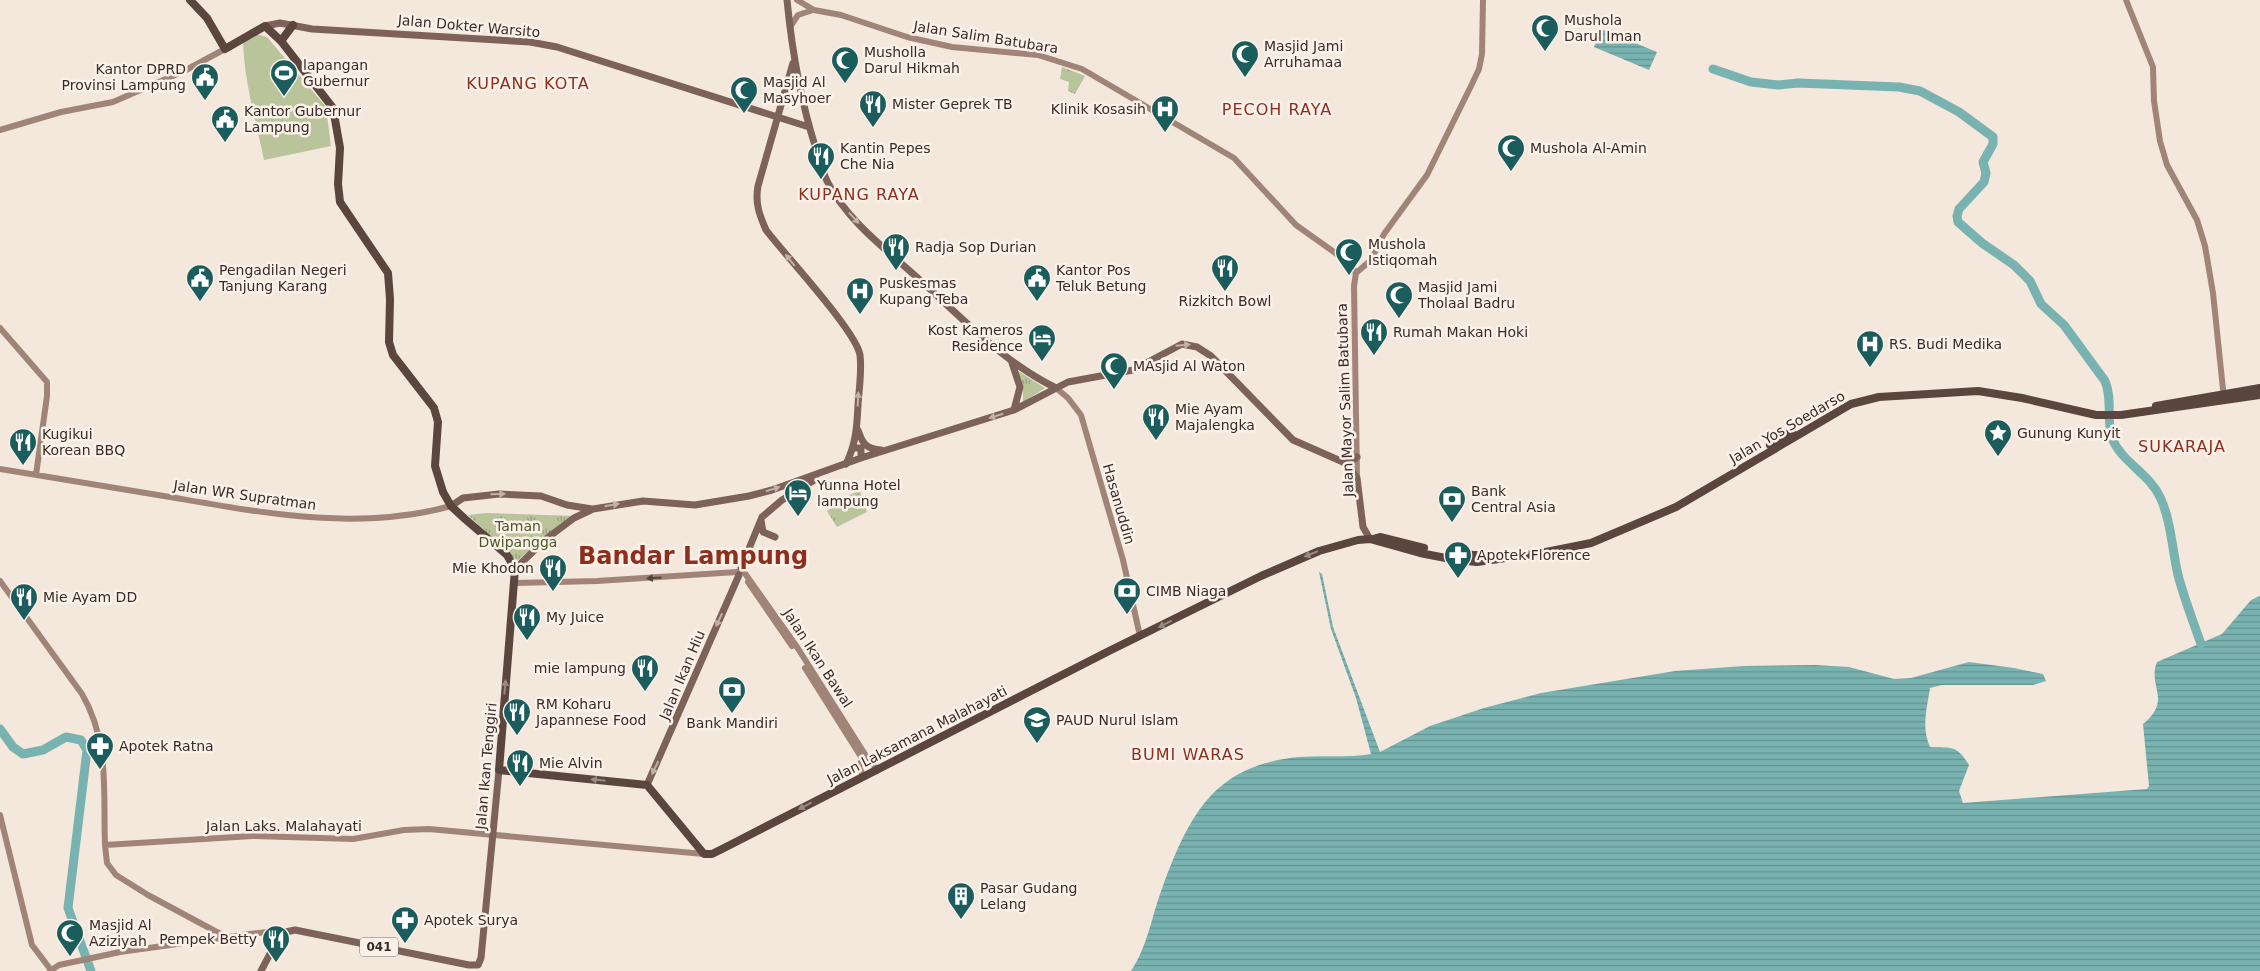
<svg xmlns="http://www.w3.org/2000/svg" width="2260" height="971" viewBox="0 0 2260 971" font-family="'DejaVu Sans',sans-serif">
	<defs>
		<pattern id="park-tufts" width="24" height="20" patternUnits="userSpaceOnUse" patternTransform="scale(1.25)"><rect width="24" height="20" fill="#b9c49b"/><path d="M3 7l-1-3M5 7V3M7 7l1-3M15 17l-1-3M17 17v-4M19 17l1-3" fill="none" stroke="#979f7e"/></pattern>
		<pattern id="water-rules" width="6" height="5" patternUnits="userSpaceOnUse" patternTransform="scale(1.25)"><rect width="6" height="5" fill="#79b3b1"/><path d="M0 2.5h6" fill="none" stroke="#649290"/></pattern>
	</defs>
	<rect width="100%" height="100%" fill="#f4e7dc"/>
	<path fill="#b9c49b" d="M256 34 267 37 326 107 331 146 264 160C256 121 244 81 243 41Z"/>
	<path fill="url(#park-tufts)" d="M1062 67 1085 76 1075 94 1068 91 1069 82 1060 79Z
		M1018 371 1045 388 1023 402V385Z
		M859 489 867 512 837 527 827 511Z
		M486 513 575 516 546 536 517 561 468 515Z"/>
	<path fill="url(#water-rules)" d="M1601 29 1657 52 1649 70 1594 47Z
		M1319 572 1322 574 1333 627 1380 752 1430 726 1484 708 1541 693 1675 671 1744 666 1815 665 1849 667 1894 679 1911 678 1969 662 2014 668 2043 674 2046 681 2033 685H1942L1930 688C1927 708 1921 727 1930 747 1952 748 1957 745 1969 765L1959 791 1963 803 2147 789 2149 786 2143 724C2173 700 2147 686 2157 662L2222 634 2251 600 2260 596V971H1131C1148 946 1152 914 1163 886 1190 813 1215 765 1299 757 1323 755 1347 758 1371 754L1356 698 1331 629Z"/>
	<g fill="none" stroke-linecap="round" stroke-linejoin="round">
		<path stroke="#79b3b1" stroke-width="9" d="M1713 69 1751 82 1778 85 1798 83 1899 87 1920 91 1959 112 1993 137V144L1983 162 1986 173 1984 182 1959 209 1957 216 1958 222 1982 243 2014 265 2030 281 2041 304 2064 325 2105 381C2113 400 2106 419 2112 438 2121 462 2149 473 2160 497 2171 520 2172 549 2178 575 2184 598 2193 621 2201 644
			M0 729 13 747 23 754 43 750 66 737 81 740 87 750 68 908 91 971"/>
		<path stroke="#a18478" stroke-width="6" d="M797 0 814 10 841 15 907 37 952 47 1038 55 1082 69 1234 158 1296 225 1348 262 1356 273
			M2126 0 2153 67 2154 101 2160 141 2167 165 2197 220 2205 246 2213 293 2224 399
			M790 27 798 15 813 10
			M0 130 61 112 113 102 184 71 225 49
			M1356 273 1371 260 1384 234 1427 175 1471 86 1479 69 1482 54 1483 0
			M1356 273 1354 286 1357 478
			M0 328 47 382V396L36 475
			M1056 388 1068 398 1081 415 1123 560 1140 636
			M0 469C59 479 118 489 176 498 268 514 360 531 451 506
			M744 572 797 647 868 759
			M0 581 82 694C110 742 103 791 105 845L107 863 116 875 148 895 226 937
			M748 582 792 646
			M515 583 597 581 737 572
			M805 668 863 760
			M864 777 859 767 861 762 864 759 871 760 877 771
			M0 815 32 945 51 970
			M105 845 253 836 353 839 404 830 429 829 704 854
			M50 971 59 965 120 952 249 934 276 931 281 933"/>
		<path stroke="#7c6258" stroke-width="7" d="M787 0C792 51 800 99 816 149 820 159 822 171 827 181 847 221 887 250 920 280 963 319 1003 362 1056 388
			M265 26 280 23 312 29 530 42 557 47 809 127
			M793 63 758 186C755 203 759 214 766 230 785 255 856 331 860 355 862 371 859 389 858 405 857 426 856 444 846 464
			M1012 363 1020 387 1014 410
			M858 430C862 443 866 449 881 450
			M854 448H861V458
			M1343 462 1352 461 1357 457
			M451 506 463 498 499 494 541 496 567 505 592 509
			M761 520 763 532 775 537
			M741 568 762 517 782 500 816 479
			M515 569 546 539 574 518 593 509 643 501 695 505 749 496 772 490 861 458 1014 410 1068 382 1133 370 1182 344 1197 347 1211 356 1293 440 1343 462 1350 469 1357 478 1363 527 1370 539
			M647 785 739 575
			M261 971 281 933 295 930 469 965H478L481 958 499 770"/>
		<path stroke="#5a453f" stroke-width="8" d="M190 0 207 18 225 49 265 26 281 41 333 108 340 148 338 184 340 202 388 273 390 299 389 342 393 355 434 408 438 422 435 466 443 492 451 506 465 519 507 555 515 569 499 770 647 785 704 854H712L728 846 1109 651 1261 576 1319 551 1358 540 1370 539 1420 553 1456 560 1477 562 1541 553 1591 543 1676 507 1851 404 1879 397 1978 391 2022 398 2096 415H2121L2260 395
			M281 41 293 25
			M2156 406 2260 388
			M1770 445 1792 431
			M1373 539 1380 537 1424 548
			M1452 554 1496 556"/>
	</g>
	<defs><path id="oneway-solid" d="M-6-.8H1V-3.2L6.5 0L1 3.2V.8H-6Z" transform="scale(1.25)"/></defs>
	<g fill="#c2b1a8">
		<use href="#oneway-solid" transform="translate(854 218) rotate(47)"/>
		<use href="#oneway-solid" transform="translate(790 260) rotate(-129)"/>
		<use href="#oneway-solid" transform="translate(1183 345) rotate(-5)"/>
		<use href="#oneway-solid" transform="translate(858 399) rotate(-87)"/>
		<use href="#oneway-solid" transform="translate(996 416) rotate(162)"/>
		<use href="#oneway-solid" transform="translate(773 489) rotate(-17)"/>
		<use href="#oneway-solid" transform="translate(498 494) rotate(-2)"/>
		<use href="#oneway-solid" transform="translate(612 505) rotate(-10)"/>
		<use href="#oneway-solid" transform="translate(719 620) rotate(115)"/>
		<use href="#oneway-solid" transform="translate(655 768) rotate(116)"/>
	</g>
	<g fill="#9a8a83">
		<use href="#oneway-solid" transform="translate(1311 554) rotate(158)"/>
		<use href="#oneway-solid" transform="translate(1165 624) rotate(153)"/>
		<use href="#oneway-solid" transform="translate(505 687) rotate(-85)"/>
		<use href="#oneway-solid" transform="translate(598 780) rotate(-174)"/>
		<use href="#oneway-solid" transform="translate(805 806) rotate(152)"/>
	</g>
	<use fill="#53423c" href="#oneway-solid" transform="translate(654 578) rotate(176)"/>
	<defs>
		<g id="mosque-pin" transform="scale(1.4375)"><path d="M0 17L-7.5 6A9.5 9.5 0 1 1 7.5 6Z" fill="#1b5d5d" stroke="#fbf1e9"/><path d="M3.5-4.9A6 6 0 1 0 3.5 4.9A5 5 0 1 1 3.5-4.9Z" fill="#fff"/></g>
		<g id="stadium-pin" transform="scale(1.4375)"><path d="M0 17L-7.5 6A9.5 9.5 0 1 1 7.5 6Z" fill="#1b5d5d" stroke="#fbf1e9"/><path d="M0-5a6.5 5 0 1 0 0 10a6.5 5 0 1 0 0-10ZM-3.5-1.8h7v3.6h-7Z" fill="#fff"/></g>
		<g id="civic-pin" transform="scale(1.4375)"><path d="M0 17L-7.5 6A9.5 9.5 0 1 1 7.5 6Z" fill="#1b5d5d" stroke="#fbf1e9"/><path d="M-.6-6.5H3V-4.5H.6V-3L4-1V1h2V6H-6V1h2V-1L-.6-3ZM-1.2 2.5V6h2.4V2.5Z" fill="#fff"/></g>
		<g id="restaurant-pin" transform="scale(1.4375)"><path d="M0 17L-7.5 6A9.5 9.5 0 1 1 7.5 6Z" fill="#1b5d5d" stroke="#fbf1e9"/><path d="M-5-6h1v4h1v-4h1v4h1v-4h1v5L-1.5 .5V6h-2V.5L-5-1ZM5-6V6H3V1.5H1.5Q1.5-4 5-6Z" fill="#fff"/></g>
		<g id="hospital-pin" transform="scale(1.4375)"><path d="M0 17L-7.5 6A9.5 9.5 0 1 1 7.5 6Z" fill="#1b5d5d" stroke="#fbf1e9"/><path d="M-5-5h3v3.5h4V-5h3V5h-3V1.5h-4V5h-3Z" fill="#fff"/></g>
		<g id="hotel-pin" transform="scale(1.4375)"><path d="M0 17L-7.5 6A9.5 9.5 0 1 1 7.5 6Z" fill="#1b5d5d" stroke="#fbf1e9"/><path d="M-6-4.5h1.5V1H6V5H4.5V3h-9V5H-6ZM-4 0a1.8 1.8 0 1 1 3.6 0ZM.5 0V-2.5h3Q6-2.5 6 0Z" fill="#fff"/></g>
		<g id="sight-pin" transform="scale(1.4375)"><path d="M0 17L-7.5 6A9.5 9.5 0 1 1 7.5 6Z" fill="#1b5d5d" stroke="#fbf1e9"/><path d="M0-6L1.8-2.2L6-1.7L2.9 1.2L3.7 5.4L0 3.3L-3.7 5.4L-2.9 1.2L-6-1.7L-1.8-2.2Z" fill="#fff"/></g>
		<g id="bank-pin" transform="scale(1.4375)"><path d="M0 17L-7.5 6A9.5 9.5 0 1 1 7.5 6Z" fill="#1b5d5d" stroke="#fbf1e9"/><path d="M-6-4H6V4H-6ZM0-2.3a2.3 2.3 0 1 0 0 4.6a2.3 2.3 0 1 0 0-4.6Z" fill="#fff"/></g>
		<g id="pharmacy-pin" transform="scale(1.4375)"><path d="M0 17L-7.5 6A9.5 9.5 0 1 1 7.5 6Z" fill="#1b5d5d" stroke="#fbf1e9"/><path d="M-2-6h4v4h4v4h-4v4h-4v-4h-4v-4h4Z" fill="#fff"/></g>
		<g id="school-pin" transform="scale(1.4375)"><path d="M0 17L-7.5 6A9.5 9.5 0 1 1 7.5 6Z" fill="#1b5d5d" stroke="#fbf1e9"/><path d="M0-5L7-2L0 1L-7-2ZM-4 1L0 2.5L4 1V4Q0 6-4 4Z" fill="#fff"/></g>
		<g id="building-pin" transform="scale(1.4375)"><path d="M0 17L-7.5 6A9.5 9.5 0 1 1 7.5 6Z" fill="#1b5d5d" stroke="#fbf1e9"/><path d="M-4-6H4V6H1V3H-1V6H-4ZM-2.5-4.3h1.7v1.8h-1.7ZM.8-4.3h1.7v1.8H.8ZM-2.5-1h1.7V.8h-1.7ZM.8-1h1.7V.8H.8Z" fill="#fff"/></g>
	</defs>
	<g fill-rule="evenodd">
		<use href="#mosque-pin" x="1545" y="28"/>
		<use href="#mosque-pin" x="1245" y="54"/>
		<use href="#mosque-pin" x="845" y="60"/>
		<use href="#stadium-pin" x="284" y="73"/>
		<use href="#civic-pin" x="205" y="77"/>
		<use href="#mosque-pin" x="744" y="90"/>
		<use href="#restaurant-pin" x="873" y="104"/>
		<use href="#hospital-pin" x="1165" y="109"/>
		<use href="#civic-pin" x="225" y="119"/>
		<use href="#mosque-pin" x="1511" y="148"/>
		<use href="#restaurant-pin" x="821" y="156"/>
		<use href="#restaurant-pin" x="896" y="247"/>
		<use href="#mosque-pin" x="1349" y="252"/>
		<use href="#restaurant-pin" x="1225" y="268"/>
		<use href="#civic-pin" x="200" y="278"/>
		<use href="#civic-pin" x="1037" y="278"/>
		<use href="#hospital-pin" x="860" y="291"/>
		<use href="#mosque-pin" x="1399" y="295"/>
		<use href="#restaurant-pin" x="1374" y="332"/>
		<use href="#hotel-pin" x="1042" y="338"/>
		<use href="#hospital-pin" x="1870" y="344"/>
		<use href="#mosque-pin" x="1114" y="366"/>
		<use href="#restaurant-pin" x="1156" y="417"/>
		<use href="#sight-pin" x="1998" y="433"/>
		<use href="#restaurant-pin" x="23" y="442"/>
		<use href="#hotel-pin" x="798" y="493"/>
		<use href="#bank-pin" x="1452" y="499"/>
		<use href="#pharmacy-pin" x="1458" y="555"/>
		<use href="#restaurant-pin" x="553" y="568"/>
		<use href="#bank-pin" x="1127" y="591"/>
		<use href="#restaurant-pin" x="24" y="597"/>
		<use href="#restaurant-pin" x="527" y="617"/>
		<use href="#restaurant-pin" x="645" y="668"/>
		<use href="#bank-pin" x="732" y="690"/>
		<use href="#restaurant-pin" x="517" y="712"/>
		<use href="#school-pin" x="1037" y="720"/>
		<use href="#pharmacy-pin" x="100" y="746"/>
		<use href="#restaurant-pin" x="520" y="763"/>
		<use href="#building-pin" x="961" y="896"/>
		<use href="#pharmacy-pin" x="405" y="920"/>
		<use href="#mosque-pin" x="70" y="933"/>
		<use href="#restaurant-pin" x="276" y="939"/>
	</g>
	<g text-anchor="middle" stroke-width="5" stroke-linejoin="round" paint-order="stroke">
		<rect fill="#fbf1e9" stroke="#736762" stroke-width="1" x="360" y="937.5" width="38" height="19" rx="4"/>
		<g font-size="12" font-weight="bold" fill="#392c28">
			<text x="379" y="951">041</text>
		</g>
		<g font-size="14" fill="#392c28" stroke="#fbf1e9" text-anchor="start">
			<text x="1564" y="25">Mushola<tspan x="1564" dy="16">Darul Iman</tspan></text>
			<text x="1264" y="51">Masjid Jami<tspan x="1264" dy="16">Arruhamaa</tspan></text>
			<text x="864" y="57">Musholla<tspan x="864" dy="16">Darul Hikmah</tspan></text>
			<text x="303" y="70">lapangan<tspan x="303" dy="16">Gubernur</tspan></text>
			<text x="186" y="74" text-anchor="end">Kantor DPRD<tspan x="186" dy="16">Provinsi Lampung</tspan></text>
			<text x="763" y="87">Masjid Al<tspan x="763" dy="16">Masyhoer</tspan></text>
			<text x="892" y="109">Mister Geprek TB</text>
			<text x="1146" y="114" text-anchor="end">Klinik Kosasih</text>
			<text x="244" y="116">Kantor Gubernur<tspan x="244" dy="16">Lampung</tspan></text>
			<text x="840" y="153">Kantin Pepes<tspan x="840" dy="16">Che Nia</tspan></text>
			<text x="1530" y="153">Mushola Al-Amin</text>
			<text x="1368" y="249">Mushola<tspan x="1368" dy="16">Istiqomah</tspan></text>
			<text x="915" y="252">Radja Sop Durian</text>
			<text x="219" y="275">Pengadilan Negeri<tspan x="219" dy="16">Tanjung Karang</tspan></text>
			<text x="1056" y="275">Kantor Pos<tspan x="1056" dy="16">Teluk Betung</tspan></text>
			<text x="879" y="288">Puskesmas<tspan x="879" dy="16">Kupang Teba</tspan></text>
			<text x="1418" y="292">Masjid Jami<tspan x="1418" dy="16">Tholaal Badru</tspan></text>
			<text x="1225" y="306" text-anchor="middle">Rizkitch Bowl</text>
			<text x="1023" y="335" text-anchor="end">Kost Kameros<tspan x="1023" dy="16">Residence</tspan></text>
			<text x="1393" y="337">Rumah Makan Hoki</text>
			<text x="1889" y="349">RS. Budi Medika</text>
			<text x="1133" y="371">MAsjid Al Waton</text>
			<text x="1175" y="414">Mie Ayam<tspan x="1175" dy="16">Majalengka</tspan></text>
			<text x="2017" y="438">Gunung Kunyit</text>
			<text x="42" y="439">Kugikui<tspan x="42" dy="16">Korean BBQ</tspan></text>
			<text x="817" y="490">Yunna Hotel<tspan x="817" dy="16">lampung</tspan></text>
			<text x="1471" y="496">Bank<tspan x="1471" dy="16">Central Asia</tspan></text>
			<text x="1477" y="560">Apotek Florence</text>
			<text x="534" y="573" text-anchor="end">Mie Khodon</text>
			<text x="1146" y="596">CIMB Niaga</text>
			<text x="43" y="602">Mie Ayam DD</text>
			<text x="546" y="622">My Juice</text>
			<text x="626" y="673" text-anchor="end">mie lampung</text>
			<text x="536" y="709">RM Koharu<tspan x="536" dy="16">Japannese Food</tspan></text>
			<text x="1056" y="725">PAUD Nurul Islam</text>
			<text x="732" y="728" text-anchor="middle">Bank Mandiri</text>
			<text x="119" y="751">Apotek Ratna</text>
			<text x="539" y="768">Mie Alvin</text>
			<text x="980" y="893">Pasar Gudang<tspan x="980" dy="16">Lelang</tspan></text>
			<text x="424" y="925">Apotek Surya</text>
			<text x="89" y="930">Masjid Al<tspan x="89" dy="16">Aziziyah</tspan></text>
			<text x="257" y="944" text-anchor="end">Pempek Betty</text>
		</g>
		<g font-size="14" fill="#392c28" stroke="#fbf1e9">
			<text transform="translate(469 26) rotate(5)" y="5">Jalan Dokter Warsito</text>
			<text transform="translate(986 37) rotate(9)" y="5">Jalan Salim Batubara</text>
			<text transform="translate(1345 400) rotate(-92)" y="5">Jalan Mayor Salim Batubara</text>
			<text transform="translate(1787 427) rotate(-30)" y="5">Jalan Yos Soedarso</text>
			<text transform="translate(245 495) rotate(8)" y="5">Jalan WR Supratman</text>
			<text transform="translate(1119 504) rotate(74)" y="5">Hasanuddin</text>
			<text transform="translate(818 658) rotate(57)" y="5">Jalan Ikan Bawal</text>
			<text transform="translate(682 675) rotate(-67)" y="5">Jalan Ikan Hiu</text>
			<text transform="translate(917 735) rotate(-27)" y="5">Jalan Laksamana Malahayati</text>
			<text transform="translate(486 766) rotate(-85)" y="5">Jalan Ikan Tenggiri</text>
			<text x="284" y="831">Jalan Laks. Malahayati</text>
		</g>
		<g font-size="14" fill="#4b592a" stroke="#fbf1e9">
			<text x="518" y="531">Taman<tspan x="518" dy="16">Dwipangga</tspan></text>
		</g>
		<g font-size="16" letter-spacing="1" fill="#8d2f1c" stroke="#fbf1e9">
			<text x="528" y="89">KUPANG KOTA</text>
			<text x="1277" y="115">PECOH RAYA</text>
			<text x="859" y="200">KUPANG RAYA</text>
			<text x="2182" y="452">SUKARAJA</text>
			<text x="1188" y="760">BUMI WARAS</text>
		</g>
		<g font-size="24" font-weight="bold" fill="#8d2f1c" stroke="#fbf1e9">
			<text x="693" y="564">Bandar Lampung</text>
		</g>
	</g>
</svg>
